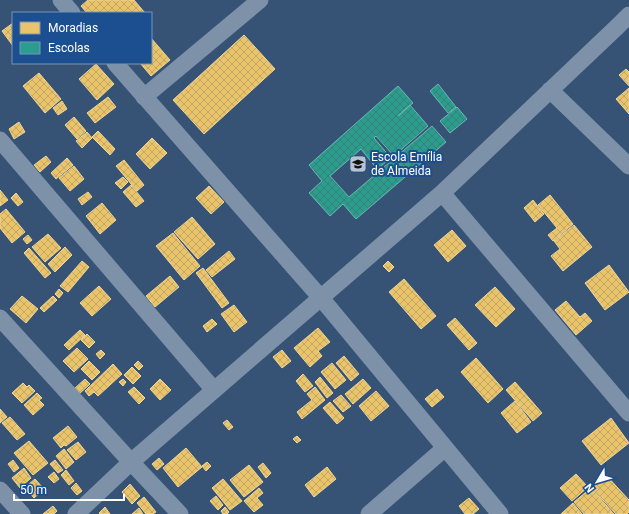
<svg xmlns="http://www.w3.org/2000/svg" width="629" height="514" viewBox="0 0 629 514" font-family="Roboto,sans-serif">
	<defs>
		<pattern id="homes-cross-hatch" width="8" height="8" patternUnits="userSpaceOnUse"><rect width="8" height="8" fill="#e9c46a"/><path d="M0 0l8 8M0 8l8-8" fill="none" stroke="#c2a662"/></pattern>
		<pattern id="schools-cross-hatch" width="8" height="8" patternUnits="userSpaceOnUse"><rect width="8" height="8" fill="#2a9d8f"/><path d="M0 0l8 8M0 8l8-8" fill="none" stroke="#368178"/></pattern>
	</defs>
	<rect width="100%" height="100%" fill="#365274"/>
	<path fill="url(#homes-cross-hatch)" stroke="#f0d697" d="M88 0H134L145 13H87L81 6Z
		M13 23V46L2 31Z
		M244 35 275 69 204 134 173 100Z
		M151 38 170 60 151 76 140 63H151Z
		M96 64 114 84 97 100 79 79Z
		M626 69 629 72V86L619 75Z
		M39 73 61 99 45 113 23 86Z
		M629 88V114L616 99Z
		M108 97 116 107 95 123 87 113Z
		M62 101 67 109 58 115 53 108Z
		M74 117 86 131 77 139 65 125Z
		M19 122 25 132 14 139 9 129Z
		M98 131 115 149 110 155 92 137Z
		M87 132 92 138 82 148 76 141Z
		M152 138 167 153 150 169 136 154Z
		M46 156 51 162 40 172 34 165Z
		M67 158 73 165 56 179 51 173Z
		M124 160 144 185 137 191 116 166Z
		M74 166 84 179 70 191 59 178Z
		M123 177 128 182 121 189 115 183Z
		M131 185 144 201 136 207 123 192Z
		M209 186 224 202 211 214 196 198Z
		M0 190 8 200 0 206Z
		M88 192 92 197 82 205 78 199Z
		M16 193 23 202 18 206 11 198Z
		M550 195 573 224 553 241 548 235 557 228 538 205Z
		M533 200 544 214 535 222 524 208Z
		M102 203 116 220 100 234 86 216Z
		M6 209 25 232 12 243 0 228V214Z
		M192 217 215 244 198 259 174 232Z
		M574 225 592 247 563 271 551 256 560 249 554 241Z
		M452 230 466 246 448 262 434 245Z
		M173 233 200 266 184 280 156 246Z
		M48 234 61 248 45 262 32 247Z
		M28 235 32 240 27 244 23 239Z
		M65 247 72 255 55 272 48 264Z
		M29 248 51 273 45 278 24 253Z
		M229 251 235 259 212 277 206 270Z
		M82 261 89 267 68 292 60 286Z
		M388 261 394 267 389 272 383 266Z
		M609 265 629 292 605 310 585 283Z
		M203 268 229 303 222 308 196 273Z
		M170 276 179 287 155 307 146 296Z
		M404 279 436 316 421 329 389 292Z
		M99 286 111 299 92 316 80 303Z
		M495 287 515 309 496 327 475 305Z
		M59 289 63 293 59 298 55 294Z
		M22 296 38 309 26 323 10 309Z
		M53 296 57 300 44 312 40 308Z
		M566 301 580 317 585 313 592 321 576 335 555 310Z
		M234 305 247 322 234 332 221 314Z
		M455 318 477 343 469 350 447 325Z
		M212 319 217 324 207 332 203 326Z
		M318 328 330 342 318 351 322 356 310 367 294 348Z
		M80 330 85 335 69 350 64 345Z
		M87 334 95 342 89 348 81 340Z
		M77 348 88 359 74 372 63 361Z
		M101 350 105 354 100 359 96 354Z
		M282 350 291 361 282 368 273 357Z
		M344 356 359 374 351 381 336 363Z
		M476 358 503 389 488 403 461 372Z
		M89 361 100 372 92 380 81 369Z
		M138 361 143 366 139 370 134 365Z
		M332 363 346 380 335 389 321 372Z
		M113 364 122 374 98 396 94 392 89 396 85 391Z
		M132 367 141 376 133 384 124 375Z
		M303 374 313 386 305 392 296 381Z
		M320 377 333 393 327 398 315 382Z
		M85 379 90 384 79 394 74 389Z
		M123 379 126 382 123 386 119 382Z
		M160 379 171 390 160 400 150 389Z
		M363 379 371 388 353 404 345 394Z
		M515 382 542 413 533 421 506 390Z
		M23 383 27 387 29 385 35 391 22 403 12 393Z
		M134 387 145 398 139 404 128 392Z
		M315 387 325 400 302 419 297 412 312 400 307 394Z
		M437 389 444 397 432 407 425 399Z
		M376 391 389 406 371 421 359 406Z
		M37 393 42 398 39 400 44 405 33 415 24 405Z
		M341 395 351 406 343 412 333 401Z
		M515 401 531 422 517 433 501 413Z
		M330 402 344 418 337 424 323 408Z
		M0 409 7 417 0 423Z
		M10 417 25 434 17 440 2 423Z
		M611 418 629 443 601 465 582 441Z
		M227 420 233 427 229 430 223 423Z
		M68 426 77 437 66 446 64 445 61 448 53 438Z
		M297 436 301 440 297 443 293 439Z
		M29 441 48 463 33 475 14 453Z
		M78 442 86 452 76 460 67 450Z
		M186 448 202 467 178 487 163 468Z
		M64 449 74 462 66 469 56 456Z
		M159 458 164 464 157 470 152 464Z
		M13 460 19 468 14 472 8 464Z
		M55 460 63 470 58 473 50 464Z
		M207 462 211 466 206 471 202 466Z
		M263 463 271 473 266 478 258 467Z
		M249 465 263 482 244 497 230 480Z
		M327 467 336 479 314 497 305 485Z
		M24 468 31 478 20 488 12 478Z
		M66 470 74 481 69 485 61 475Z
		M54 472 59 479 54 483 48 477Z
		M576 474 588 487 572 501 560 488Z
		M605 474 629 500V512L627 514H616L591 487Z
		M35 479 44 489 34 498 29 492 27 494 23 489Z
		M223 479 242 501 230 510 212 488Z
		M76 483 82 491 77 495 71 488Z
		M130 484 140 496 132 504 122 492Z
		M259 488 263 493 257 498 263 505 254 512 244 501Z
		M591 488 614 514H584L574 502Z
		M216 496 223 505 218 510 210 501Z
		M144 497 156 512 153 514H146L137 503Z
		M469 498 479 509 473 514H465L459 506Z
		M573 503 582 514H561Z
		M53 506 57 511 54 514H43Z
		M105 507 110 514H100L99 513Z
		M225 507 229 512 227 514H223L221 511Z
		M139 508 143 514H132Z"/>
	<path fill="url(#schools-cross-hatch)" stroke="#6abab1" d="M438 84 456 107 448 113 430 91Z
		M398 86 413 103 398 116 410 105 428 126 394 156 376 136 374 138 391 158 377 169 361 149 330 176 349 197 432 126 446 142 356 219 343 204 330 216 309 193 322 181 309 165Z
		M457 107 467 119 450 133 440 121Z"/>
	<g fill="none" stroke-linecap="round" stroke-linejoin="round">
		<path stroke="#7d92a8" stroke-width="17" d="M61 0 72 13
			M115 63 321 298 500 514
			M550 90 629 166
			M144 97 260 0
			M0 140 214 390
			M442 193 629 413
			M0 318 131 462 180 514
			M0 490 22 514
			M76 514 131 462 442 193 618 26 629 15
			M369 514 445 448"/>
	</g>
	<defs>
		<g id="school-square" transform="scale(0.9)"><rect x="-9" y="-9" width="18" height="18" rx="4" fill="#b9c2ce" stroke="#1b4f8f"/><path d="M0-5L7-2L0 1L-7-2ZM-4 1L0 2.5L4 1V4Q0 6-4 4Z" fill="#111"/></g>
	</defs>
	<g fill-rule="evenodd">
		<use href="#school-square" x="358" y="164"/>
	</g>
	<g text-anchor="middle" stroke-width="4" stroke-linejoin="round" paint-order="stroke">
		<g font-size="12" fill="#fff" stroke="#1b4f8f" text-anchor="start">
			<text x="371" y="161">Escola Emília<tspan x="371" dy="14">de Almeida</tspan></text>
		</g>
	</g>
	<rect x="12" y="12" width="140" height="52" fill="#1b4f8f" stroke="#7695bc"/>
	<rect x="20" y="22" width="20" height="12" fill="#e9c46a" stroke="#7695bc"/>
	<text x="48" y="32" font-size="12" fill="#ffffff">Moradias</text>
	<rect x="20" y="42" width="20" height="12" fill="#2a9d8f" stroke="#7695bc"/>
	<text x="48" y="52" font-size="12" fill="#ffffff">Escolas</text>
	<g transform="translate(597 482) rotate(232)" stroke="#1b4f8f" stroke-width="3" paint-order="stroke">
	<path d="M0-3L7 15L0 10L-7 15Z" fill="#ffffff"/>
	<text y="-6" font-size="11" font-weight="bold" text-anchor="middle" fill="#ffffff">N</text>
	</g>
	<path d="M14 494v6h110v-6" fill="none" stroke="#ffffff" stroke-width="2"/>
	<text x="20" y="494" font-size="12" fill="#ffffff" stroke="#1b4f8f" stroke-width="3" paint-order="stroke">50 m</text>
</svg>
